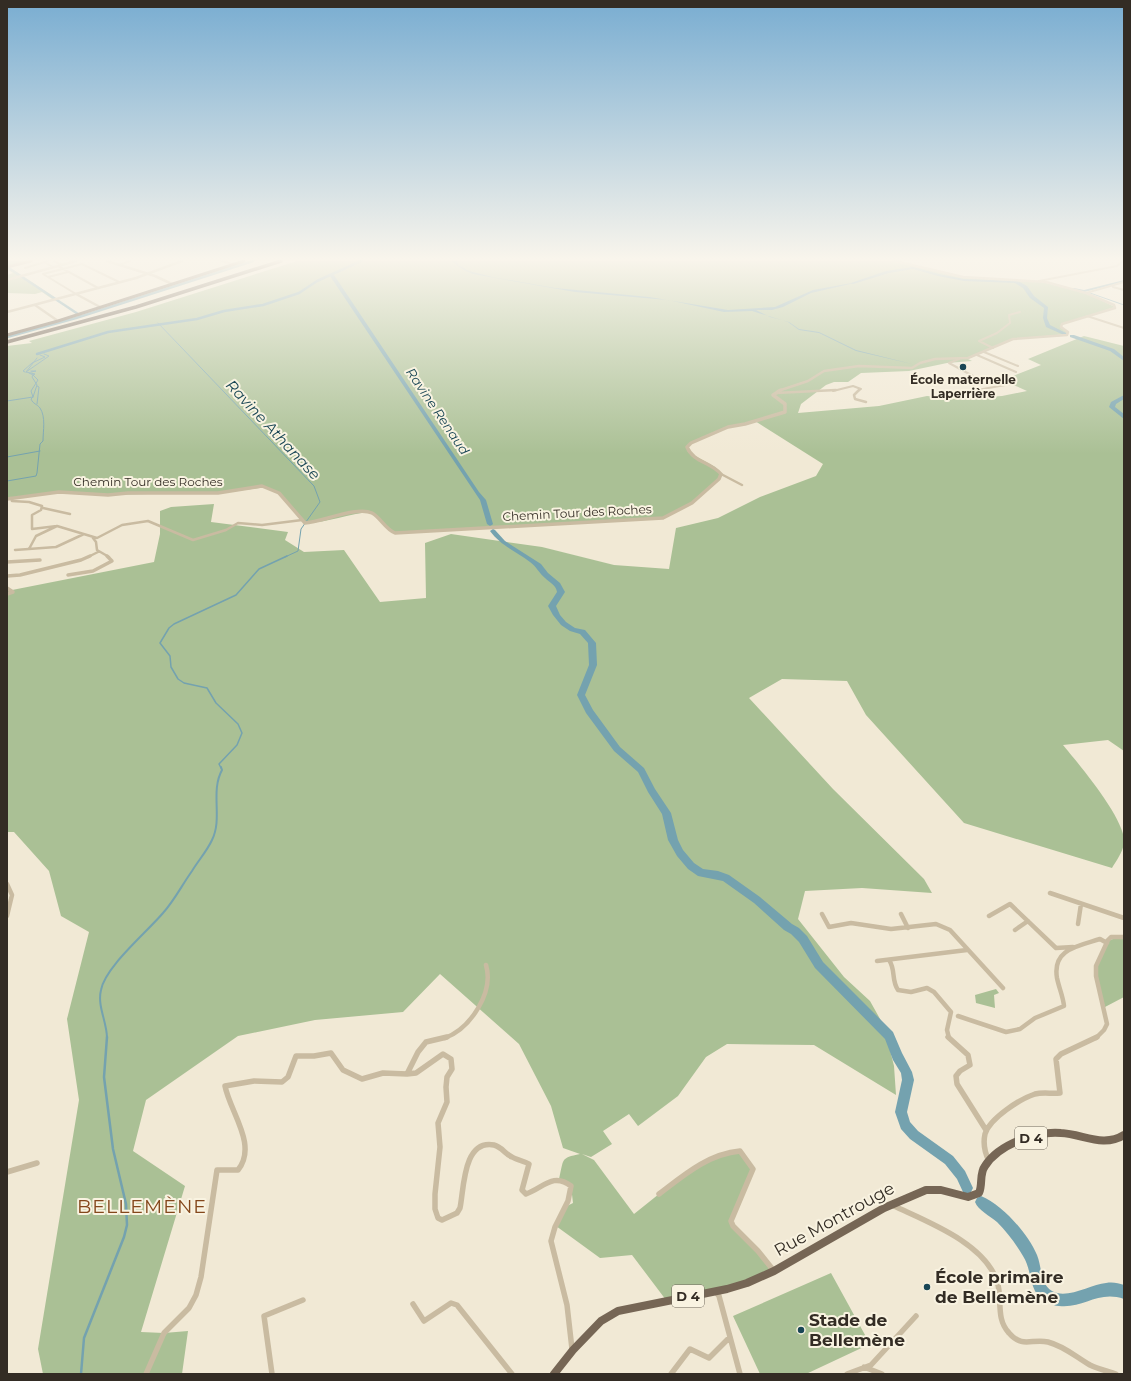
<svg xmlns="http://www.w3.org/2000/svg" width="1131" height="1381" viewBox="0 0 1131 1381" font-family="Montserrat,sans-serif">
	<rect width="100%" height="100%" fill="#f1e9d5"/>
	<path fill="#aac095" d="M7 261H31L9 267 56 298 52 299 42 292 35 294 7 293V275L13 273 7 269Z
		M297 261H895L959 277 995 280 1038 281 1086 293 1115 307 1061 325 1068 334 1013 339 968 359 972 361 947 363 909 371 861 373 848 382H834L826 385 801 404 798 413 879 406 927 396 959 399 1002 396 1027 391 1003 380 1041 365 1028 359 1084 336 1124 346V751L1108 740 1063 745C1078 763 1127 821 1124 843 1123 852 1116 861 1112 868L964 823 866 715 847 681 782 679 749 698 833 789 924 879 932 893 862 888 805 891 798 919 844 977 870 1001 884 1026 894 1066 896 1095 814 1045 727 1044 706 1057 678 1096 638 1126 629 1114 603 1131 612 1144 591 1157 582 1154 594 1160 634 1214 674 1182 710 1159 740 1151 753 1169 731 1221 774 1271 747 1283 666 1300 632 1255 600 1258 556 1226 567 1206 573 1203 571 1186 559 1179C564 1159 560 1158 580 1154L563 1148 551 1106 519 1044 440 974 403 1012 315 1020 238 1036 146 1100 133 1151 185 1186 141 1332 164 1333 188 1331 182 1374H43L38 1349 79 1100 67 1019 89 932 61 916 49 871 14 832H7V591L154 562 160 534V511L171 507 214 504 211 522 288 532 285 540 304 552 344 550 380 602 426 598 425 543 451 534 542 547 614 565 669 569 676 528 718 518 760 497 816 476 823 464 755 421 728 427 691 443 687 447 688 452 715 467 721 474 719 479 698 499 663 518 395 533 371 512C349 513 328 523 305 523L279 493 267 487 227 492 108 495 66 492 7 499V346L32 343 29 341 136 312Z
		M1124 937V997L1105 1007C1096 976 1092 969 1108 940Z
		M996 989 999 993 994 995 995 1008 976 1003 975 995Z
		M831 1273 870 1344 806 1374H760L733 1316Z"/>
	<path fill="#74a2af" d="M451 261H457L458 265 469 271 492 277 555 288 649 297 728 310 775 307 813 290 863 281 811 293 783 307 772 310H756L770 317 789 322 799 329 819 332 856 350 912 364 856 351 819 333 799 330 788 322 752 311 724 312 668 300 575 292 473 274 464 270Z"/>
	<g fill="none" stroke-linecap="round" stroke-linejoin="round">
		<path stroke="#74a2af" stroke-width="1" d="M1090 293 1124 305
			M158 323 314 486 320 502 301 529 298 551 285 557
			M31 371H36L31 372
			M25 372 23 371 32 363 45 357 40 355
			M26 372 37 358
			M29 373 33 375 32 377 37 385 33 397
			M37 386 39 387 37 404
			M7 401 33 397
			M7 457 40 451
			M7 481 36 476 37 473 40 444 43 441C43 431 46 417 40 408 37 404 33 404 31 399L33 397 31 391 38 380 33 375 35 374 26 372 49 356 44 354"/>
		<path stroke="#74a2af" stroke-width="1.5" d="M221 768 219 764 237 745 242 733 238 724 216 703 207 688 184 683 178 679 171 667 170 656 160 643 169 628 174 624 236 595 259 569 287 556"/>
		<path stroke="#74a2af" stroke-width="2" d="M107 1038C107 1022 97 1006 101 990 105 967 146 933 163 913 174 901 182 885 192 871 198 861 207 851 212 840 223 818 210 792 222 770L221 767"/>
		<path stroke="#74a2af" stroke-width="2.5" d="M81 1374 84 1338 124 1237 127 1225 126 1204 113 1149 104 1077 107 1037"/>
		<path stroke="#74a2af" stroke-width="2.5" d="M7 267 81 316
			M7 337 76 318 253 261
			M37 354 108 332 197 319 224 311 263 305 299 293 317 281 361 261"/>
		<path fill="#74a2af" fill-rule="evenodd" d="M913 267 939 274 964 279 1018 281 1027 286 1034 296 1048 307 1047 318 1050 325 1068 334 1064 335 1046 327 1043 318 1044 308 1030 298 1023 288 1015 283 964 281 938 276 913 269 889 273 853 284 851 283 886 271Z
			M330 275H334L479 492 486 500 493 524 492 525 490 526 487 524 480 500 330 276Z
			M1124 280V282L1084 292 1072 289 1074 288 1084 290Z
			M1070 335H1074L1114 349 1124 357V361L1110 351 1070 337Z
			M1124 395V399L1116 404 1115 407 1124 414V419L1109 407 1111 402Z
			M493 529 495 530 505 541 541 564 548 573 560 583 565 592 556 606 560 615 566 622 575 628 585 630 596 643 597 665 585 695 593 710 620 747 644 768 655 789 671 813 678 840 683 850 694 863 703 869 718 871 729 875 760 897 792 924 799 928 807 936 823 962 893 1032 902 1053 912 1072 914 1080 907 1112 910 1122 918 1131 953 1156 965 1171 973 1188 971 1192 967 1194 963 1192 957 1179 945 1164 910 1139 901 1129 895 1112 902 1080 901 1073 893 1060 885 1039 815 968 799 942 791 934 784 930 754 903 723 881 698 876 688 869 677 856 668 840 662 814 648 792 638 772 614 751 586 713 577 695 589 665 588 643 580 634 570 631 561 625 553 615 548 606 557 592C556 585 550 583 545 578 539 573 536 566 530 562 516 551 501 546 490 531Z
			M981 1196C1003 1205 1028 1234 1037 1255 1042 1267 1040 1284 1052 1291 1067 1300 1091 1284 1106 1283 1113 1282 1118 1283 1124 1285V1299C1098 1290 1083 1309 1059 1306 1055 1306 1051 1304 1047 1302 1028 1294 1033 1271 1023 1256 1016 1244 1007 1232 997 1222 990 1216 978 1210 975 1202L977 1198Z"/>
		<path stroke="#c9bba1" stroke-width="2" d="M54 261 62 265
			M221 261 233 264
			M44 262 53 267
			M119 265 130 261
			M58 266 98 288
			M25 268 48 261
			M43 274 82 264 119 282
			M43 274 76 294
			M48 277 68 272
			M1039 281 1117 266 1122 261
			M1113 287 1124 290
			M1086 293 1124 282
			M1087 316 1124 328
			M993 348 979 341 997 333 1010 323 1009 315 1020 312
			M984 352 1018 366
			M977 355 1016 372
			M959 359 949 363 973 376 975 379 972 385 980 391
			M977 390 1011 384
			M833 391 853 386 861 389 858 391"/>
		<path stroke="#c9bba1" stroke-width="2.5" d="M859 390 854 395 855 399 866 402
			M979 390 986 396
			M776 393 836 390
			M721 474 742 485
			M11 498 12 501 29 502 42 506 41 510 32 515V529L57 526 97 538 122 525 148 521 193 540 226 530 238 523 262 525 302 520
			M43 508 70 514
			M93 538 96 542 97 550 109 557
			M29 549 36 536 57 526
			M15 550 56 547 84 534
			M88 557 98 552"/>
		<path stroke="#c9bba1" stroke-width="3.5" d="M7 562 40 560
			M68 575 93 571 112 561 107 556
			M7 576 20 575 81 560 90 556
			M7 588 13 592 7 594"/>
		<path stroke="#c9bba1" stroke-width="4.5" d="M7 884 12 895 7 916
			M1050 893 1124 918
			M822 914 829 927 851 923 891 929 936 924 950 930 1003 988
			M901 914 908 928
			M989 916 1010 904 1056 948 1073 947
			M1078 924 1081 904
			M1015 930 1028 921
			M889 960C896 970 891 980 898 990L911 992 927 988 934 992 951 1012 947 1030 949 1038
			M877 961 967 950
			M958 1016 1006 1032 1020 1029 1035 1018 1064 1006C1063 996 1059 988 1057 978 1052 949 1078 946 1100 939L1107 943
			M445 1038C471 1028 494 992 486 965
			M1096 1038 1104 1030 1107 1024 1096 976V966L1108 940 1111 937H1124"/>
		<path stroke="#c9bba1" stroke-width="5.5" d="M447 1037 426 1042 418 1052 407 1074 416 1073 443 1054 451 1059 452 1069 447 1077 446 1087 447 1102 438 1123 440 1147 435 1194V1209L438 1218 442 1220 457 1213 460 1208C464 1189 463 1139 494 1145 502 1147 505 1154 512 1157 517 1160 524 1161 529 1164L522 1190 526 1194C543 1188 553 1172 571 1186L568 1201 555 1227 551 1241 567 1305 572 1349
			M948 1037 968 1055 970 1065 960 1071 956 1076 957 1084 986 1130
			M989 1161C985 1153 983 1143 985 1134 990 1118 1020 1099 1035 1094 1043 1092 1052 1094 1060 1093L1056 1059 1061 1054 1097 1037
			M7 1172 37 1163
			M659 1194C684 1175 708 1154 740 1151L753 1169 731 1221 733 1226 758 1251 774 1271
			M894 1206C928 1222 984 1243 997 1281 1003 1299 995 1318 1009 1333 1023 1349 1032 1338 1048 1342 1064 1346 1076 1357 1090 1365 1098 1369 1107 1371 1116 1374
			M716 1292 719 1296 740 1374
			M413 1304 424 1321 451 1303 457 1305 512 1374
			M864 1367 882 1374
			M146 1374 164 1333 189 1308 196 1295 201 1277 217 1170H238C258 1145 230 1112 225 1086L254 1081 282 1082 288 1077 296 1056H314L331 1053 343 1070 362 1079 383 1073 407 1074
			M272 1374 264 1316 303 1300
			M671 1374 690 1349 709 1358 730 1337
			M847 1374 871 1365 916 1316"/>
		<path stroke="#c9bba1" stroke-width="2.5" d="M107 261 155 276 172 284
			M7 280 76 261
			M76 294 100 307
			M35 305 58 321
			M7 312 136 278 182 261
			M778 391 808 381 824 371 859 366 912 368 920 363 935 359 968 358 1013 339 1067 335 1068 332 1061 327 1062 324 1115 308 1114 305 1086 293 1046 282 963 277 895 261"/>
		<path stroke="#c9bba1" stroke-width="3.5" d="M7 499 59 492 108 495 128 493H218L262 486 279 493 305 523C322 522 357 506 372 513 381 518 385 529 395 533L663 518 692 503 719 479 721 474C711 462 693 462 687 447L691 443 728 427 745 424 785 412V404L773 395 781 390"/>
		<path stroke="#9d8a73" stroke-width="3" d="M7 267 31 261"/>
		<path stroke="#766655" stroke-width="3" d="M7 335 58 321 244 261"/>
		<path stroke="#766655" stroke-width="8" d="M554 1374 573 1350 601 1321 618 1311 727 1289 747 1283 774 1271 884 1208 926 1190H941L968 1197 979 1193C983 1184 979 1174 985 1166 999 1144 1036 1131 1061 1133 1083 1134 1103 1148 1124 1135"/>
		<path stroke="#665748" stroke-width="3.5" d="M7 342 136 307 281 261"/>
	</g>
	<linearGradient id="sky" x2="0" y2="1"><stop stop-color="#79add1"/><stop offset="0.57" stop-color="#f9f5ec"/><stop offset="1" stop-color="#f9f5ec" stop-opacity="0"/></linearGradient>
	<rect width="1131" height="454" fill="url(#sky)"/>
	<g fill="#194655" stroke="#f9f3e1" stroke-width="1.5">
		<circle cx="963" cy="367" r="4"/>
		<circle cx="927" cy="1287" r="4"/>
		<circle cx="801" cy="1330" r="4"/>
	</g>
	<g text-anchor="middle" stroke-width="4" stroke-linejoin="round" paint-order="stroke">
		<g font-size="12" font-weight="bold" fill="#332c24" stroke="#f9f3e1">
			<text x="963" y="384">École maternelle<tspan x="963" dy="14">Laperrière</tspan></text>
		</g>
		<g font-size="12" fill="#332c24" stroke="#f9f3e1">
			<text x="148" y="486">Chemin Tour des Roches</text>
			<text transform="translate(577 513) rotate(-3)" y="4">Chemin Tour des Roches</text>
		</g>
		<g font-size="13" font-style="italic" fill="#194655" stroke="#f9f3e1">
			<text transform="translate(438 411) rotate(56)" y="5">Ravine Renaud</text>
		</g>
		<g fill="#f9f3e1" stroke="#6e685d" stroke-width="1">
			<rect x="1015" y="1127" width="32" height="22" rx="3"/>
			<rect x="672" y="1285" width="32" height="22" rx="3"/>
		</g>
		<g font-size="13" font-weight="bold" fill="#332c24">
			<text x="1031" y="1143">D 4</text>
			<text x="688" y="1301">D 4</text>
		</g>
		<g font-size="15" font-style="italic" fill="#194655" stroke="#f9f3e1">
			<text transform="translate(273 430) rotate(47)" y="5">Ravine Athanase</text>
		</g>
		<g font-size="17" fill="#332c24" stroke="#f9f3e1">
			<text transform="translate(834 1219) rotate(-29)" y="6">Rue Montrouge</text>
		</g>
		<g font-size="17" font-weight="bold" fill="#332c24" stroke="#f9f3e1" text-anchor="start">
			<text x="935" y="1283">École primaire<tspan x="935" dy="20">de Bellemène</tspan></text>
			<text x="809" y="1326">Stade de<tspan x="809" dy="20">Bellemène</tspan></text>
		</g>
		<g font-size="19" letter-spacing="1" fill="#84471b" stroke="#f9f3e1">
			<text x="142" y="1213">BELLEMÈNE</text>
		</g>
	</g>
	<rect width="1131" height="1381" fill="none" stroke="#332c24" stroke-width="16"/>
</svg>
